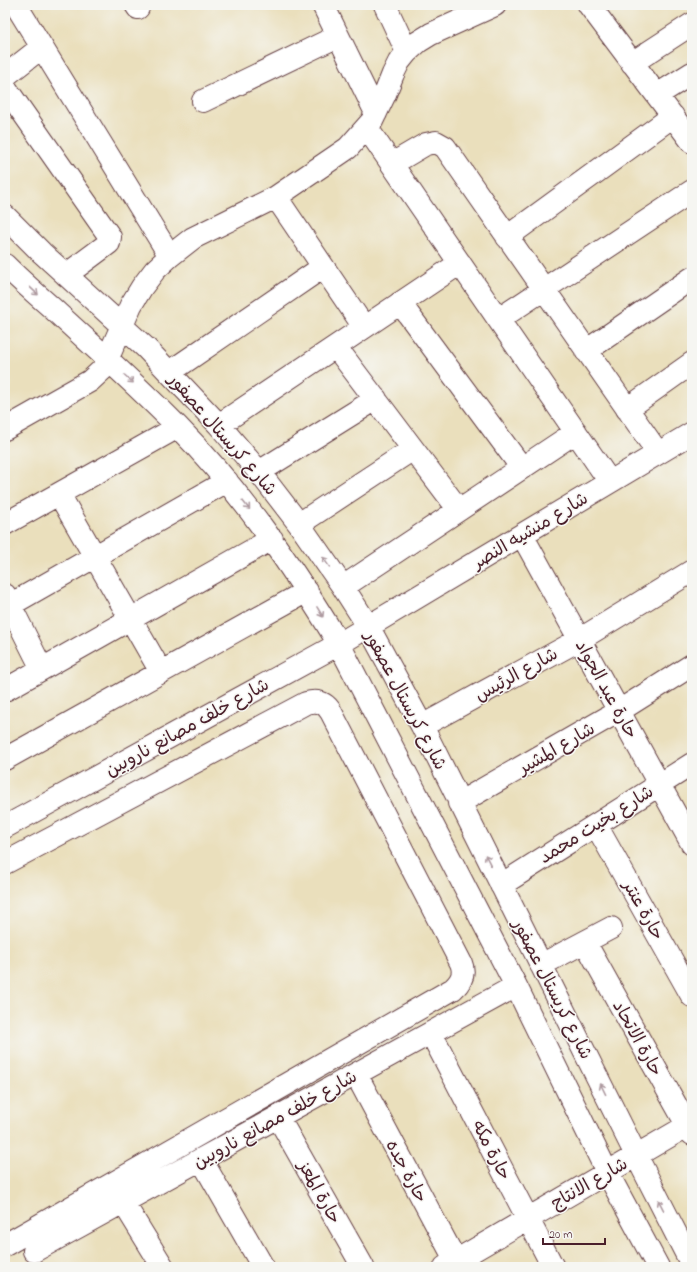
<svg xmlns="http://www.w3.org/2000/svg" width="697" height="1272" viewBox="0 0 697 1272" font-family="'Indie Flower','Playpen Sans Arabic',sans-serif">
	<rect width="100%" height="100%" fill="#f6f6f2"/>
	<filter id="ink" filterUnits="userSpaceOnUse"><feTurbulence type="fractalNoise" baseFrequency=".025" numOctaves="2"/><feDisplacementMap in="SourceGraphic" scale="8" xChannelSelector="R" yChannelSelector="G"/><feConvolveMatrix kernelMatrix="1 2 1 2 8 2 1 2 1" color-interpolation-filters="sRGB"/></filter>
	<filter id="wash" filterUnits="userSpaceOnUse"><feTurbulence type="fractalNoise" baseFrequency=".012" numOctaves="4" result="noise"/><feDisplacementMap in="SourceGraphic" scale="16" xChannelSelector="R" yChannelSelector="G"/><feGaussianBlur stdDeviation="0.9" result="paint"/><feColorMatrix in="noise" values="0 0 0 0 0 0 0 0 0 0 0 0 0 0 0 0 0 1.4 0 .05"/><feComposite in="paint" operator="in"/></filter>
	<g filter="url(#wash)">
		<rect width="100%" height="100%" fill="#eadfbc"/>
	</g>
	<g filter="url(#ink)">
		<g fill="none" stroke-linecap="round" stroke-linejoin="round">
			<g stroke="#623c41" stroke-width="24">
				<path id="minor" d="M16 5 170 256
					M136 5 138 8
					M323 5 376 113
					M385 5 407 52
					M589 5 692 142
					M632 63 692 24
					M5 76 42 47
					M5 87 110 237 109 243 66 275
					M657 95 692 73
					M203 101 338 36
					M367 128 610 482
					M392 164 426 144 436 142 445 147 658 453
					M276 197 364 327
					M5 216 42 253 146 348 219 425 259 472 299 524 343 587 368 626 422 726 636 1155 692 1265
					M507 237 673 116
					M5 265C20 280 36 294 52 308 94 347 137 385 177 426 241 491 292 566 339 644L516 986 607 1172 658 1267
					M400 303 522 468
					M499 319 692 191
					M336 347 459 510
					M586 351 692 278
					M170 372 323 267
					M627 409 692 363
					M219 425 460 263
					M5 429 90 381 103 369 131 305 142 287 155 270 170 256 193 238 276 197 348 148 372 121 385 94 393 74 399 62 407 52 418 42 431 34 495 5
					M259 472 376 399
					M59 494 161 672
					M5 524 178 427
					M299 524 413 449
					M522 535 692 844
					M343 587 576 432
					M5 595 42 669
					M10 605 227 481
					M5 690 272 539
					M422 726 579 640 692 571
					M5 759 307 591
					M459 803 619 711 692 665
					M596 825 692 996
					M5 827 339 644 692 433
					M5 863 306 703C317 700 325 702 331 712L461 963C465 973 462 981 453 989L5 1245
					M501 885 692 764
					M585 942 692 1134
					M541 965 611 928
					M431 1033 553 1267
					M356 1074 459 1267
					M278 1117 363 1267
					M201 1159 263 1267
					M123 1202 163 1267
					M34 1251 516 986
					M445 1267 692 1123"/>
			</g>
			<use href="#minor" stroke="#fff" stroke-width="22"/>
		</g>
		<defs><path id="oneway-shaft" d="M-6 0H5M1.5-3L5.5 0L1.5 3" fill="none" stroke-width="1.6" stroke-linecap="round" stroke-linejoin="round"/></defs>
		<g stroke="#ae9aa0">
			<use href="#oneway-shaft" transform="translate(34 291) rotate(43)"/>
			<use href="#oneway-shaft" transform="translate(129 379) rotate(42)"/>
			<use href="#oneway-shaft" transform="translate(246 505) rotate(51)"/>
			<use href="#oneway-shaft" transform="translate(326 562) rotate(-125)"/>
			<use href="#oneway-shaft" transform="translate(320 612) rotate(59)"/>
			<use href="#oneway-shaft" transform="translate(488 860) rotate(-117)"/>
			<use href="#oneway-shaft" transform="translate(603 1089) rotate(-116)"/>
			<use href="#oneway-shaft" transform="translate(661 1205) rotate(-117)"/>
		</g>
	</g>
	<g text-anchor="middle" stroke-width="3" stroke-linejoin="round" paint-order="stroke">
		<g font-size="18" fill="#4a1f2b" stroke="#f6f6f2">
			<text transform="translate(223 434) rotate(49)" y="6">شارع كريستال عصفور</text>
			<text transform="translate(530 530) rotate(-31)" y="6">شارع منشيه النصر</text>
			<text transform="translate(516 674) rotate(-29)" y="6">شارع الرئيس</text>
			<text transform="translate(607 689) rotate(61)" y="6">حارة عبد الجواد</text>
			<text transform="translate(406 700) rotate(62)" y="6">شارع كريستال عصفور</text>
			<text transform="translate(187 727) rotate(-29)" y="6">شارع خلف مصانع ناروبين</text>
			<text transform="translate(556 748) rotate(-30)" y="6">شارع المشير</text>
			<text transform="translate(596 824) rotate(-32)" y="6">شارع بخيت محمد</text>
			<text transform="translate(644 910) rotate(61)" y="6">حارة عنتر</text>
			<text transform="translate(553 989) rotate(63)" y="6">شارع كريستال عصفور</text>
			<text transform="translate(638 1038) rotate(61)" y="6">حارة الاتحاد</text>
			<text transform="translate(275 1119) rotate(-29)" y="6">شارع خلف مصانع ناروبين</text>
			<text transform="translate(492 1150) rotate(63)" y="6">حارة مكه</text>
			<text transform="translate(407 1171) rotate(62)" y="6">حارة جده</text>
			<text transform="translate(589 1183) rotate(-30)" y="6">شارع الانتاج</text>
			<text transform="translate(320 1192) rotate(61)" y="6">حارة المعز</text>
		</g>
	</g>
	<rect width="697" height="1272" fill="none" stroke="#f6f6f2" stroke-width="20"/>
	<path d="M543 1238v6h62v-6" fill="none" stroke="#4a1f2b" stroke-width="2"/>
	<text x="549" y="1238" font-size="12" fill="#4a1f2b" stroke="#f6f6f2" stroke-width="3" paint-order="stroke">20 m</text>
</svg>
